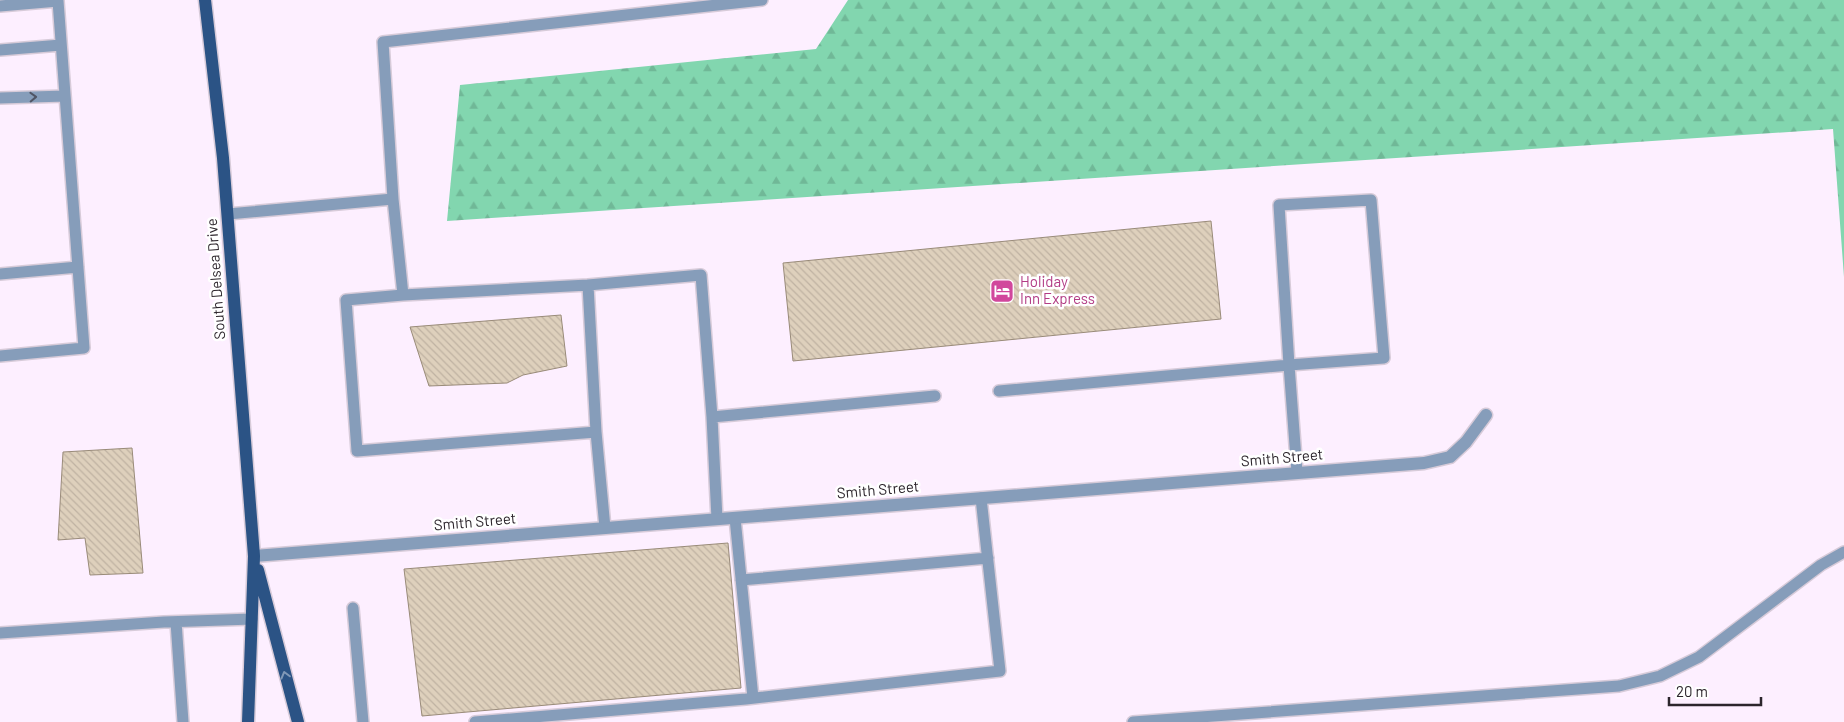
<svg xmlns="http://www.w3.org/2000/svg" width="1844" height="722" viewBox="0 0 1844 722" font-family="Barlow,sans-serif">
	<defs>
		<pattern id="forest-firs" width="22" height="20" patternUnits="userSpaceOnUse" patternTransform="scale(1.25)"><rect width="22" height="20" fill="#82d6af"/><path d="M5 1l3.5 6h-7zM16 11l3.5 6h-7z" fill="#70b897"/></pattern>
		<pattern id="building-back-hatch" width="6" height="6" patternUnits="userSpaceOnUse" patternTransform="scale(1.25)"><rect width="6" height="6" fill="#ded0bc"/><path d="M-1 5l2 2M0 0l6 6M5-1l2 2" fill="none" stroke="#bfb2a2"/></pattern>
	</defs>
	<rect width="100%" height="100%" fill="#fdefff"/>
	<path fill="url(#forest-firs)" d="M848 0H1844V277L1833 129 447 221 460 85 816 49Z"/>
	<path fill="url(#building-back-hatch)" stroke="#998b79" d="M1211 221 1221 319 793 361 783 263Z
		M561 315 567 366 523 375 507 383 429 386 410 327Z
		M132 448 143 573 90 575 85 538 58 540 63 452Z
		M728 543 741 688 422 716 404 569Z"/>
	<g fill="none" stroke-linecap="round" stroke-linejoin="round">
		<g stroke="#d7cbd9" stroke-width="14">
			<path id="lane" d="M762 0 383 42 393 199 403 295 346 300 357 451 596 432 588 285 701 275 712 417 935 396
				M0 6 58 1 84 348 0 356
				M0 50 61 45
				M0 98 65 96
				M228 214 393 199
				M0 274 78 267
				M403 295 588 285
				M999 391 1289 365 1279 205 1371 200 1384 358 1289 365 1297 472
				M712 417 717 519
				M596 432 605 528
				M735 518 753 698
				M741 580 988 558
				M353 608 363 722
				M176 622 183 722
				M0 633 164 622 252 619
				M475 722 746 699 1000 671 981 498
				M1133 722 1619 686 1660 676 1699 657 1821 565 1844 552"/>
		</g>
		<g stroke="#d7cbd9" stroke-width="15">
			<path id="street" d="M254 556 1424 463 1450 457 1466 442 1486 415"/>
		</g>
		<g stroke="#d7cbd9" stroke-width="15">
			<path id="primary" d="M205 0 223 158 254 556 248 722
				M258 570 298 722"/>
		</g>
		<use href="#lane" stroke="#869dba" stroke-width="11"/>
		<use href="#street" stroke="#869dba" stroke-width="12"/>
		<use href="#primary" stroke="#2b5385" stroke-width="12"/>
	</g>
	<defs><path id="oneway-chevron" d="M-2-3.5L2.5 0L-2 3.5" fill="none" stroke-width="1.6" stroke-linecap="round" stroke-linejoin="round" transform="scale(1.25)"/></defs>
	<use stroke="#505565" href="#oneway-chevron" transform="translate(33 97) rotate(-2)"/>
	<use stroke="#8098b6" href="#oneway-chevron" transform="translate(285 675) rotate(-105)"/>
	<defs>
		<g id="hotel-square" transform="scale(1.25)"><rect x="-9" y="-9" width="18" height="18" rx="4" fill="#d1479c" stroke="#fff"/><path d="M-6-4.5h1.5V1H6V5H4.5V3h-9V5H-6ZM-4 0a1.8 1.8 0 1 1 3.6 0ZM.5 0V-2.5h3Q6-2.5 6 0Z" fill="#fff"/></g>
	</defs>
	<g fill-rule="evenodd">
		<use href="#hotel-square" x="1002" y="291"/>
	</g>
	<g text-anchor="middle" stroke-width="5" stroke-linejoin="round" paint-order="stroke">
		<g font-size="15" fill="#2c252c" stroke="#fff">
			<text transform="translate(216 279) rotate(-94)" y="5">South Delsea Drive</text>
			<text transform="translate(1282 458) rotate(-5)" y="5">Smith Street</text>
			<text transform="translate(878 490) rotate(-5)" y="5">Smith Street</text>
			<text transform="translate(475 522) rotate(-5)" y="5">Smith Street</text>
		</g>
		<g font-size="15" fill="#b23c85" stroke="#fff" text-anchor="start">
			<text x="1020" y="287">Holiday<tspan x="1020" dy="17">Inn Express</tspan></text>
		</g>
	</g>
	<path d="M1669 697v8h92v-8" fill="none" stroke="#2c252c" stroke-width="2.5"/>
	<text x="1676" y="697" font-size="15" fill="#2c252c" stroke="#ffffff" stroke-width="4" paint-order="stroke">20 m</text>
</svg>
